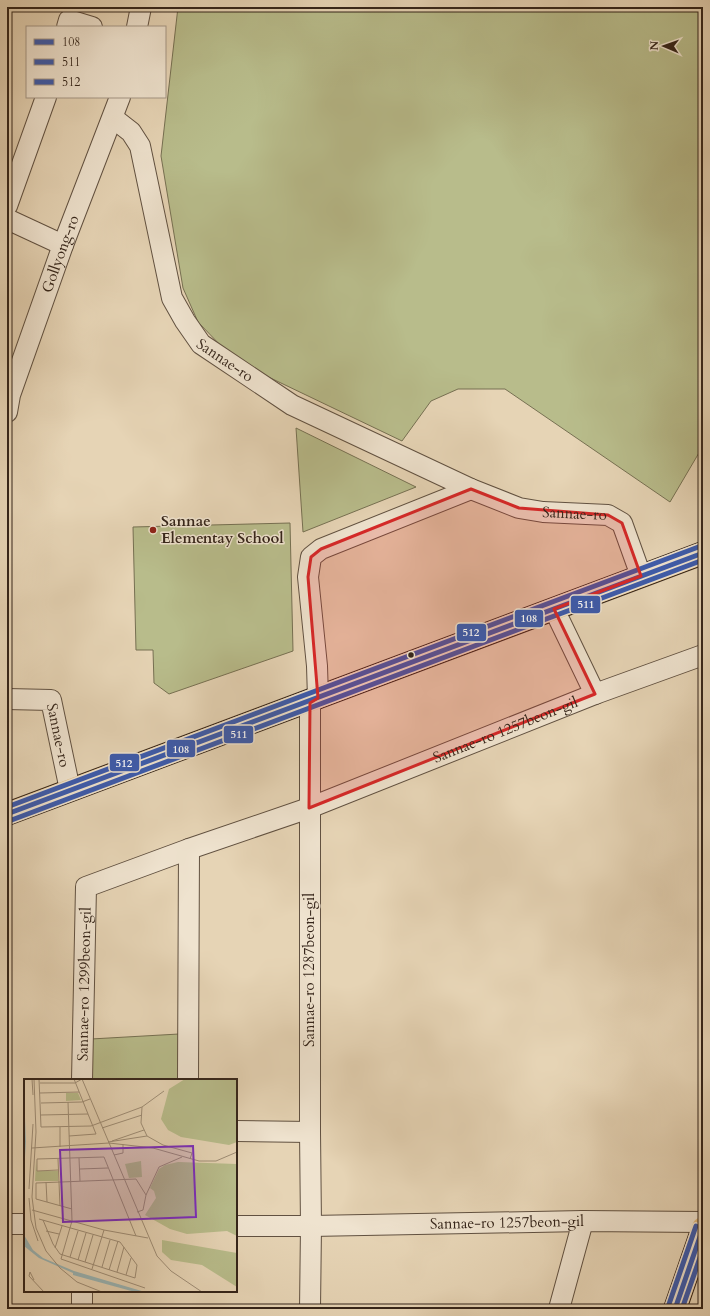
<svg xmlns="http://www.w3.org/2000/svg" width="710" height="1316" viewBox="0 0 710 1316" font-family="Cardo,serif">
	<rect width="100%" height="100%" fill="#e6d4b5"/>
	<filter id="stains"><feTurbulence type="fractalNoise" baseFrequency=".005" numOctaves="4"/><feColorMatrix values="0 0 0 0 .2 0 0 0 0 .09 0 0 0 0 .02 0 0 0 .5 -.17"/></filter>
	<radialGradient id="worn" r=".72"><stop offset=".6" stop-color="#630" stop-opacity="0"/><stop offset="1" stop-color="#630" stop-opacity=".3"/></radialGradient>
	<path fill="#b8bc8b" stroke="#767052" d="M178 7H703V446L670 502 505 389H458L431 401 402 441 258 372 223 348 198 322 183 288 161 156Z
		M296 428 416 487 303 532Z
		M290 523 293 651 169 694 154 683 153 650H136L133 527Z
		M179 1034V1080H91V1039Z"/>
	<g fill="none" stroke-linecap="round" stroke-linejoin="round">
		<g stroke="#615141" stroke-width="22">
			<g id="minor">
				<path d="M67 27 69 20 92 27"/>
				<path d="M137 27 141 7"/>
				<path id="s1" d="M113 118 131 132 140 146 172 298 185 321 201 344 292 405 471 489 519 508 543 512 608 515 622 523 641 576"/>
				<path d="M7 206 46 97"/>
				<path d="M7 219 63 245"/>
				<path id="s2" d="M7 412 10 395 63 245 120 97"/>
				<path d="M554 609 595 694"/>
				<path id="s3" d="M7 699 51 700 70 790"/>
				<path id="s4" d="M82 1080 86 887 189 849 309 808 595 694 703 655"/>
				<path d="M188 1080 189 849"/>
				<path d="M236 1131 310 1132"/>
				<path d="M7 1224H25"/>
				<path id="s5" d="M236 1226H311L583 1221 703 1222"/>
				<path d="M82 1309V1291"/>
				<path d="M310 1309 311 1226 310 1132V703L318 698 317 666 308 577 311 557 321 549 471 489"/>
				<path d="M559 1309 583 1221"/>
			</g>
		</g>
		<g stroke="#35251a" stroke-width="24">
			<path id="major" d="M7 814 703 553
				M675 1309 703 1228"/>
		</g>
		<use href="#minor" stroke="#efe3cf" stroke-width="20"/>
		<use href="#major" stroke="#e3ba7a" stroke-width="22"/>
		<g stroke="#efe3cf" stroke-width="8">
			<path id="bus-1" d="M7 814 703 553
				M675 1309 703 1228"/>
		</g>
		<g stroke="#efe3cf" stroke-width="8">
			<path id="bus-2" d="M9 821 703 560
				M682 1309 703 1249"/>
		</g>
		<g stroke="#efe3cf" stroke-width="8">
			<path id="bus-3" d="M7 807 701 546
				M668 1307 696 1226"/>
		</g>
		<use href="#bus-1" stroke="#3d5bab" stroke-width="5"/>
		<use href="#bus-2" stroke="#3d5bab" stroke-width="5"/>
		<use href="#bus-3" stroke="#3d5bab" stroke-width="5"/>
	</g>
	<path fill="#d62828" fill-opacity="0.2" stroke="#d62828" stroke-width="3" stroke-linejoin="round" d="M471 489 519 508 608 515 622 523 641 576 554 609 595 694 309 808 310 703 318 698 308 577 311 557 321 549Z"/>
	<circle fill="#8f2418" stroke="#efe3cf" stroke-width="1.5" cx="153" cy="530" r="4"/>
	<circle fill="#35251a" stroke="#efe3cf" stroke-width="1.5" cx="411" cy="655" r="3.5"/>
	<g text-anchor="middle" stroke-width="3" stroke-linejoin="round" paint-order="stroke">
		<g font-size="15" fill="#35251a" stroke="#efe3cf">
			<text dy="5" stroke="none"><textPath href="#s2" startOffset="167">Gollyong-ro</textPath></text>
			<text dy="5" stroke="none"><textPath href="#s1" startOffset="278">Sannae-ro</textPath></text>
			<text dy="5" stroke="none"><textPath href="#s1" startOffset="664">Sannae-ro</textPath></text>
			<text dy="5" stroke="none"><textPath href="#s4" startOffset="641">Sannae-ro 1257beon-gil</textPath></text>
			<text dy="5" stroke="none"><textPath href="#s3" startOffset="80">Sannae-ro</textPath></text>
			<text transform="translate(309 970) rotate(-90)" y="5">Sannae-ro 1287beon-gil</text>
			<text dy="5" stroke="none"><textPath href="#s4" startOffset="96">Sannae-ro 1299beon-gil</textPath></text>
			<text dy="5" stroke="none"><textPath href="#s5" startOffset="271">Sannae-ro 1257beon-gil</textPath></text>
		</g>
		<g font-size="15" font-weight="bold" fill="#35251a" stroke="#efe3cf" text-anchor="start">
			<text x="161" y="526">Sannae<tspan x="161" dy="17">Elementay School</tspan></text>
		</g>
	</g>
	<g transform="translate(24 1079)">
		<rect width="213" height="213" fill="#e6d4b5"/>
		<path d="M161 0H213V63L205 66 157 58 144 51 137 40 145 10ZM42 14H54L57 21 42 22ZM12 81 13 92H34V102H11ZM117 82 118 98 105 99 101 85ZM154 83 213 85V157L203 152 163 155 146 150 121 136 132 119 130 112 126 109 135 90 141 86ZM138 161 213 174V208L178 186 147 181 138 173Z" fill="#b8bc8b"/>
		<path d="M0 14 2 63 0 93ZM0 156 9 171 19 179 50 192 121 213H111L49 196V194L15 179 0 167Z" fill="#9ab6b7"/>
		<path fill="none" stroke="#9f8e77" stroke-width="1" d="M8 0 9 16M10 0 12 53 8 118 12 149 22 172 36 189 53 203 78 213M15 0 17 48 67 47 118 28 140 12M58 0 133 177 147 192 178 213M16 4H51L58 0M16 14 55 13M44 23 48 142 37 180 121 209M17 24 58 23 66 20M118 28 117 44 123 57M17 36 64 35M36 48V68M78 49 118 36M45 57 72 55 50 0M88 62 120 51M84 63 123 57 139 66 168 74 166 80M85 64 129 69 175 82H192L213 73M8 69 85 64M90 76 99 74V65M55 79 56 102M34 80 36 127M56 90 84 89M34 91 13 92V80L80 78 112 157M22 103 23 123M5 110 9 45M5 119 7 141 14 162M48 130 12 120V104L112 100 122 116M8 131 80 151 124 159M113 133 119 131 122 116 135 88 158 78M15 140 96 163 113 186 111 199 36 175 29 165 19 141M22 152 35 155M31 169 38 147M46 178 54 152M54 181 62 154M61 183 69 156M78 188 86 161M68 190 80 151M85 191 94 162M93 193 100 168M102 196 107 179M10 201 6 193 5 197 20 213"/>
		<path fill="#7b2cbf" fill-opacity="0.15" stroke="#7b2cbf" stroke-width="2" d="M169 67 172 138 39 143 36 71Z"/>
		<rect width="213" height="213" fill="none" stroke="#35251a" stroke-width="2"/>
	</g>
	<g stroke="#efe3cf" stroke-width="1.5">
		<rect x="570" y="595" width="31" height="19" rx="4" fill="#3d5bab"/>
		<rect x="514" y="609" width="30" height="19" rx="4" fill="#3d5bab"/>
		<rect x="456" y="623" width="31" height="19" rx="4" fill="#3d5bab"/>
		<rect x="223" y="725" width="31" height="19" rx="4" fill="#3d5bab"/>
		<rect x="166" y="739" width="30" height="19" rx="4" fill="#3d5bab"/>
		<rect x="109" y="753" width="31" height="19" rx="4" fill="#3d5bab"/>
	</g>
	<g font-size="11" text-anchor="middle" font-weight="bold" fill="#fff">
		<text x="586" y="608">511</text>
		<text x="529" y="622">108</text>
		<text x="471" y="636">512</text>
		<text x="239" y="738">511</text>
		<text x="181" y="753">108</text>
		<text x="124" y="767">512</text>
	</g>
	<rect width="710" height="1316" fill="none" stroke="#e6d4b5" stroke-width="24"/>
	<rect x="8" y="8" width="694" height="1300" fill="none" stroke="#35251a" stroke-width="2"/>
	<rect x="12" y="12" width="686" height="1292" fill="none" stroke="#35251a"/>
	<rect x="26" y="26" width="140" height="72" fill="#efe3cf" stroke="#a59787"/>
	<rect x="34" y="39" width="20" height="6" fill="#3d5bab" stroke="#a59787"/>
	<text x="62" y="46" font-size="12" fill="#35251a">108</text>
	<rect x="34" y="59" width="20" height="6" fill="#3d5bab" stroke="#a59787"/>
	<text x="62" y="66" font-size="12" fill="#35251a">511</text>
	<rect x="34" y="79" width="20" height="6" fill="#3d5bab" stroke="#a59787"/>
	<text x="62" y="86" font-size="12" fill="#35251a">512</text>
	<g transform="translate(664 46) rotate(272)" stroke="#efe3cf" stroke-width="3" paint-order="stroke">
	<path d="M0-3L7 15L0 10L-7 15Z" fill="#35251a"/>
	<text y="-6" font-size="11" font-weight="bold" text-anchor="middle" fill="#35251a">N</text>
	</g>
	<rect width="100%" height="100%" filter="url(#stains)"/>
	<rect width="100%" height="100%" fill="url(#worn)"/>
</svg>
